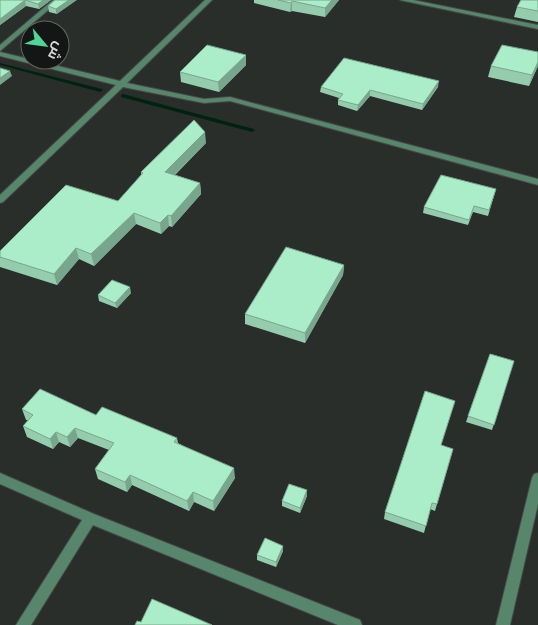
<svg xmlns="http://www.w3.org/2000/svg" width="538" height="625" viewBox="0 0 538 625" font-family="'PT Sans Narrow',Cairo,sans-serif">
	<rect width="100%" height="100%" fill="#292e2b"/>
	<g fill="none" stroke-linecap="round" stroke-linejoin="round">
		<path fill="#002212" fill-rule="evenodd" d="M0 63 102 89 103 90 100 92 0 65Z
			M123 94 254 129 255 130 252 132 121 97V95Z"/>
		<g stroke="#454946" stroke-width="2">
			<path id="street" d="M53 0H60L0 51V45Z
				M205 0H212L127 83 204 99 230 97 538 179V185L230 101 204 103 123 87 3 202 0 203V195L116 85 0 56V52L120 81Z
				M400 0H413L538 25V29Z
				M0 473 94 514 360 620 362 625H338L93 525 31 625H16L82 520 0 484Z
				M538 473V504L510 625H496L532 478 534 474Z"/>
		</g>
		<use href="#street" fill="#57866d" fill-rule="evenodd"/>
	</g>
	<path fill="#94ccad" d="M0 0H51L39 9 26 6 0 25Z
		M55 0 57 14 49 12 48 6Z
		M254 0H339L325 17 292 11 290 12 254 3Z
		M538 0V22L514 17 517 7Z
		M538 52V66L529 86 488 77 491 66Z
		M246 55V65L219 92 181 82 180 72Z
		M321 87H438L422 110 370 96 357 111 338 105V100L339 98 320 92Z
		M206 143 175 175 200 183 201 194 172 227 169 226 161 234 136 224 94 266 79 259 57 285 0 267V251L118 201 141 175V172Z
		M496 189 488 216 473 212 468 225 423 213 424 207Z
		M344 265 343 275 305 343 245 324V314Z
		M131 293 117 308 99 301 98 295Z
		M490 354 514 361 492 430 466 422Z
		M22 409 96 415 177 438 178 443 235 478 214 511 194 502 189 511 132 485 127 492 98 479 95 469 109 450 78 438 70 447 59 442 53 449 27 437 23 426 28 420H26Z
		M441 445 453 449 435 511 430 509 424 533 384 519 385 512Z
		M307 496 300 513 282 506V501Z
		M283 551 276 567 257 560V555Z"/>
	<path fill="#78a68d" d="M25 0 26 6 0 25V19Z
		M43 0H51L39 9 38 4Z
		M69 0H77L57 14 56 9Z
		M332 0H339L325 17V8Z
		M292 1V11L290 12 291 3Z
		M246 55V65L219 92 218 82Z
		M538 62V66L529 86 532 75Z
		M10 71 12 76 0 85V78Z
		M439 81 438 87 422 110 423 104Z
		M370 90V96L357 111 358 105Z
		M205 132 206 143 166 183 165 172Z
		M200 183 201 194 172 227 171 216Z
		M134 213 136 224 94 266 91 254Z
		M168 215 169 226 161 234 160 223Z
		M76 248 79 259 57 285 54 274Z
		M344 265 343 275 305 343V333Z
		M130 287 131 293 117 308 115 303Z
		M75 428 78 438 70 447 67 437Z
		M56 432 59 442 53 449 50 439Z
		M234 468 235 478 214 511 213 501Z
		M130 475 132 485 127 492 125 482Z
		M307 490V496L300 513V508Z
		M193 492 194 502 189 511 187 501Z
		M283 546V551L276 567V562Z"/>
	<path fill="#acedc9" stroke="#78a68d" d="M0 0H43L38 4 25 0 0 19Z
		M55 0H69L56 9 48 6Z
		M278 0H332L325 8 292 1 291 3Z
		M521 0H538V11L517 7Z
		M207 45 246 55 218 82 180 72Z
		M502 45 538 52V62L532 75 491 66Z
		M344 58 439 81 423 104 370 90 358 105 338 100 343 94 321 87Z
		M0 68 10 71 0 78Z
		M194 120 205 132 165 172 200 183 171 216 168 215 160 223 134 213 91 254 76 248 54 274 0 257V251L66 185 118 201 143 173 141 172Z
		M441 175 496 189 489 210 474 206 469 220 424 207Z
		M286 247 344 265 305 333 245 314Z
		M112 280 130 287 115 303 98 295Z
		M490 354 514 361 494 425 468 416Z
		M40 389 96 415 102 407 177 438 174 442 234 468 213 501 193 492 187 501 130 475 125 482 95 469 114 443 75 428 67 437 56 432 50 439 23 426 33 415 22 409Z
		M425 391 455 401 441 445 453 449 437 504 432 503 426 526 385 512Z
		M289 484 307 490 300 508 282 501Z
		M265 538 283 546 276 562 257 555Z
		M152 599 212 625H135L137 621 141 622Z"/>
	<g transform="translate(45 45) rotate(119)"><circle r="24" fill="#131614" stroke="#616462"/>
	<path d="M0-4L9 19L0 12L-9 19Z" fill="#52d397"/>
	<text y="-8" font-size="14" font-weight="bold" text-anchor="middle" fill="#d5d8d6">ش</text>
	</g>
</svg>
